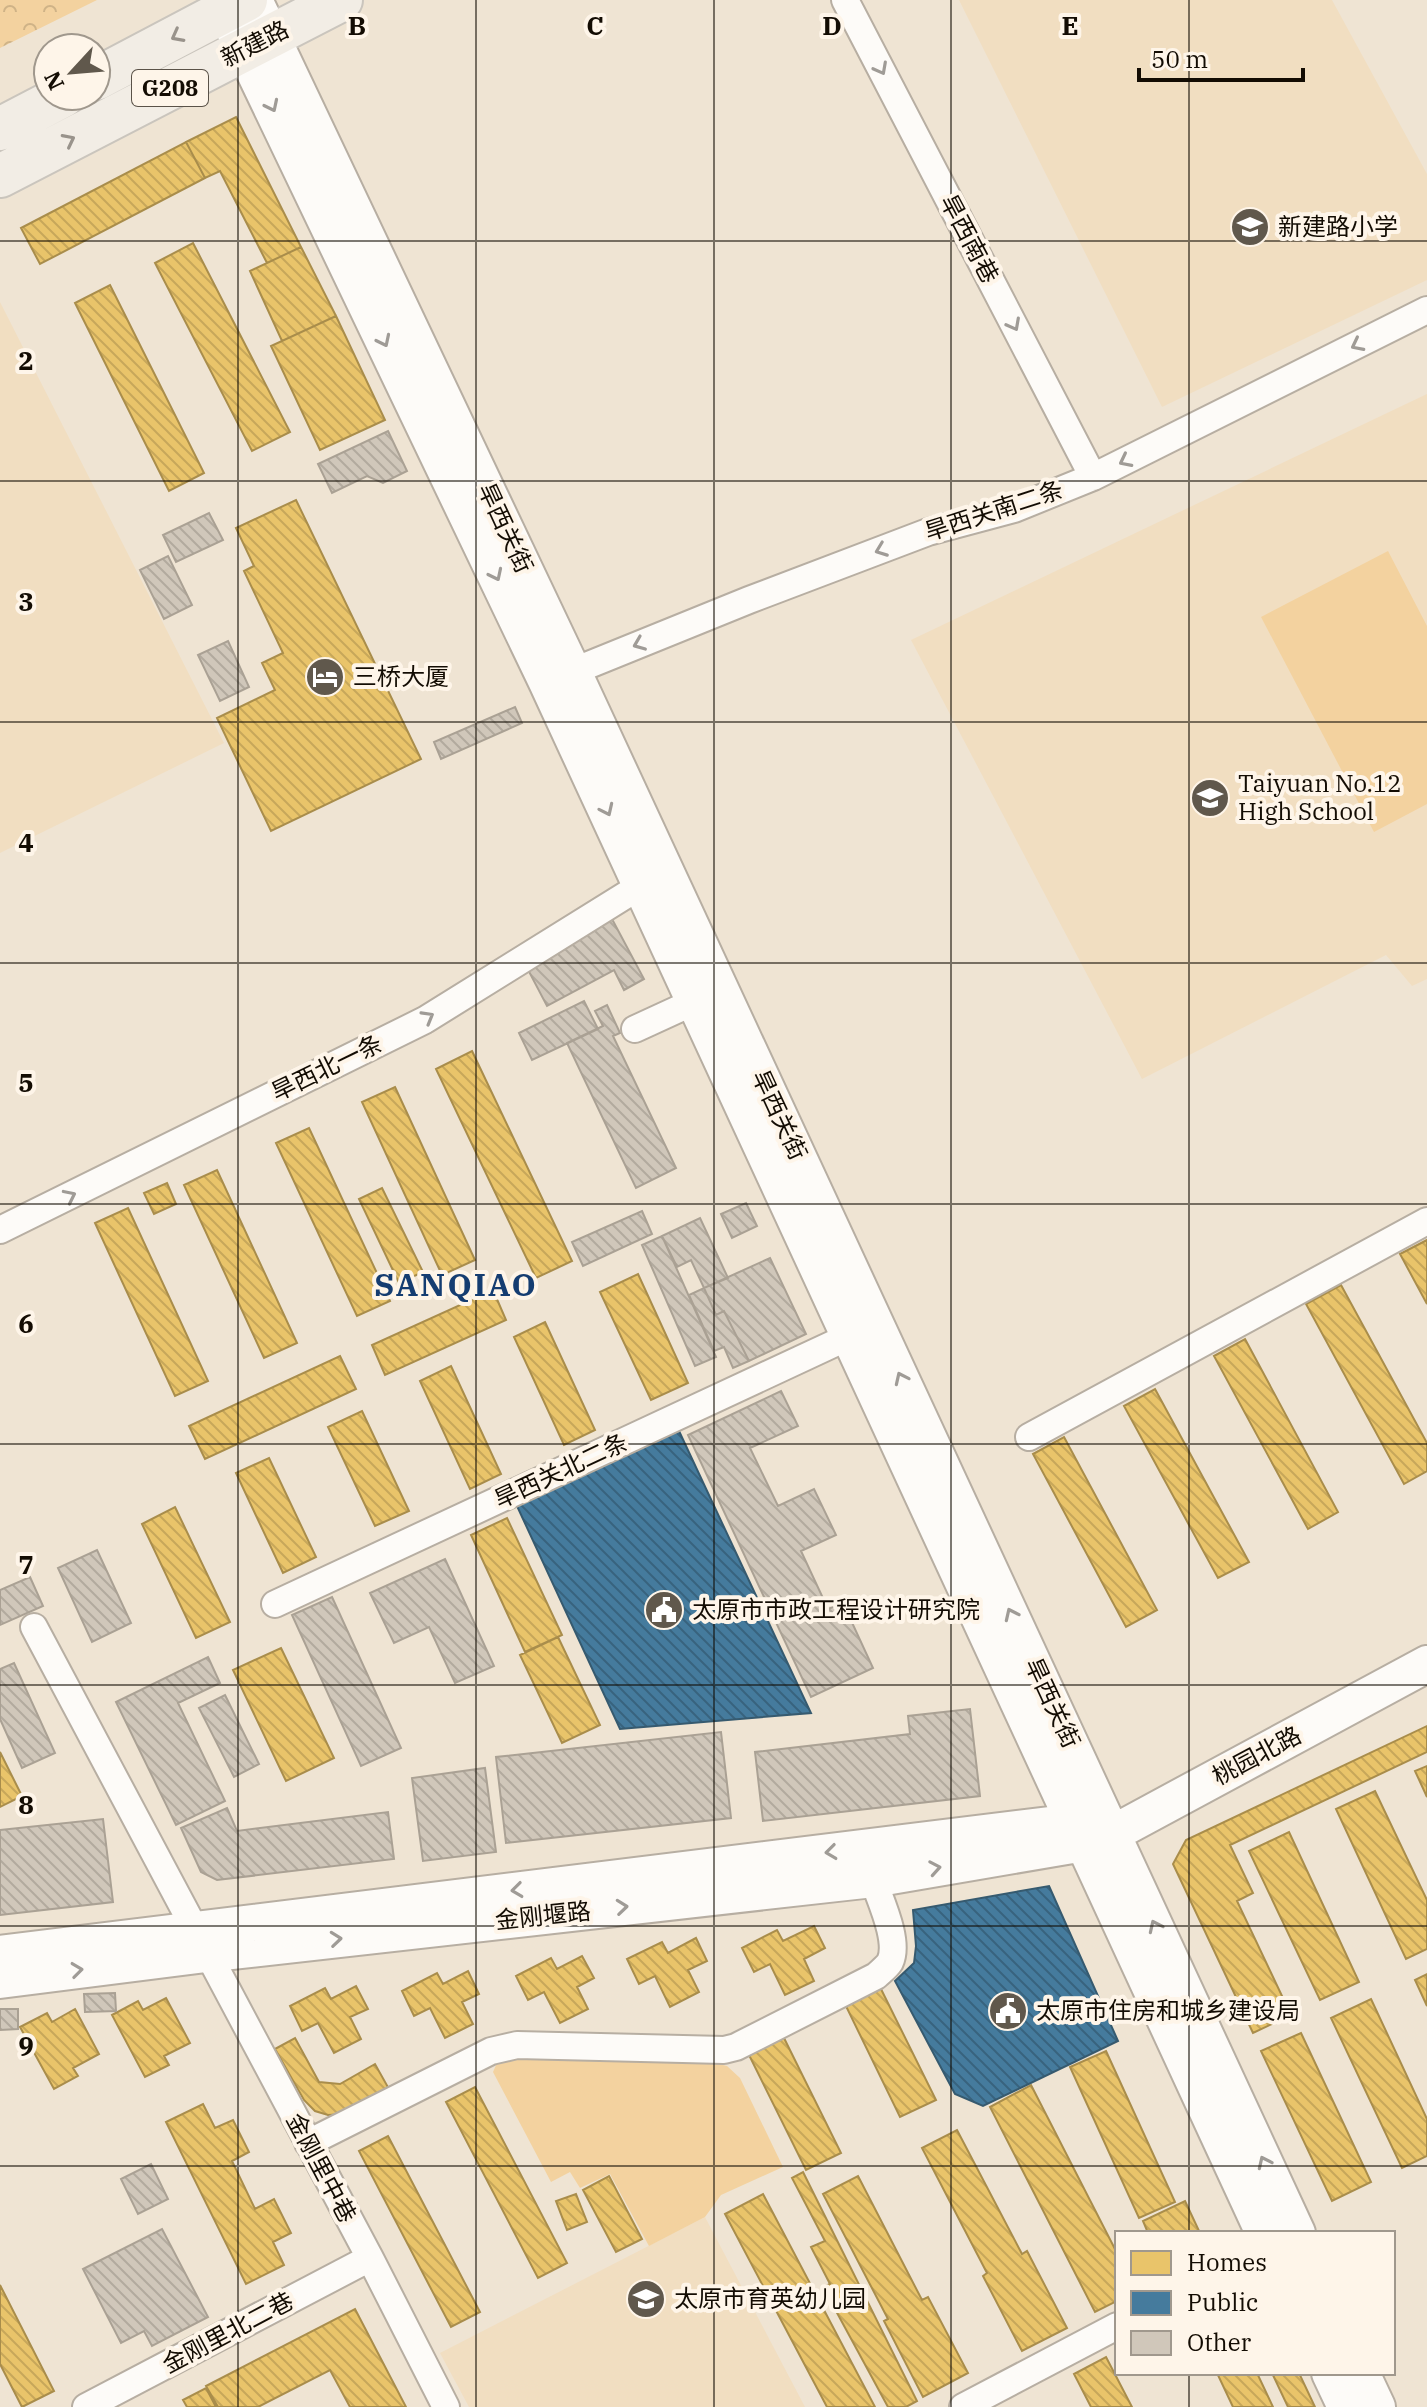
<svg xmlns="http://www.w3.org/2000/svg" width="1427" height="2407" viewBox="0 0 1427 2407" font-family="'IBM Plex Serif','Noto Sans SC',serif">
	<defs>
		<pattern id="park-crowns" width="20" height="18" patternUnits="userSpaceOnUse" patternTransform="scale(2)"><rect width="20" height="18" fill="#f3d29f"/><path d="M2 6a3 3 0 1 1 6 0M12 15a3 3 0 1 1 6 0" fill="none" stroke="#cfb387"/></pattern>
		<pattern id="homes-back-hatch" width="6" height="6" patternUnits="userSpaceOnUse" patternTransform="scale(2)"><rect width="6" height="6" fill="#e9c46a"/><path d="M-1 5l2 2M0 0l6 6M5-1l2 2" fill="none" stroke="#c7a75a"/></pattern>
		<pattern id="public-back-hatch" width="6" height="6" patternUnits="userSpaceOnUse" patternTransform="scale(2)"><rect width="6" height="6" fill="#457b9d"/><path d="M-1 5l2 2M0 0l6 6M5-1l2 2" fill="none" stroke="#38637e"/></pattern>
		<pattern id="building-back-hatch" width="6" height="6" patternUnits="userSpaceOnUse" patternTransform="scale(2)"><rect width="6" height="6" fill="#d0c7ba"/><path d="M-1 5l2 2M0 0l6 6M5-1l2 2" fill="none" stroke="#b2aa9e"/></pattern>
	</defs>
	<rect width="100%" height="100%" fill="#efe4d3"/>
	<path fill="#f1dec1" d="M959 0H1332L1427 174V280L1162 407Z
		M0 302 224 743 0 853Z
		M1427 394V979L1412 986 1386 955 1142 1079 911 640Z
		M705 2217 805 2407H469L440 2353Z"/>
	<path fill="#f3d29f" d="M1388 551 1427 626V804L1374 832 1261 617Z
		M536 2057 702 2060 727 2066 740 2078 783 2167 721 2195 705 2217 649 2246 610 2174 580 2188 570 2172 551 2182 493 2072 497 2063 512 2058Z"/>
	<path fill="url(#park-crowns)" d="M0 0H97L0 48Z"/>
	<path fill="url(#homes-back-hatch)" stroke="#a98d4b" stroke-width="2" d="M236 117 301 247 267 263 220 171 205 178 186 142Z
		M186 142 205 178 40 264 21 228Z
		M193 243 290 432 252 451 155 263Z
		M301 247 336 316 282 341 250 271Z
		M110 285 204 473 169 491 75 303Z
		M336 316 385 420 320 450 271 346Z
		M296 500 421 759 271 831 217 718 275 690 262 663 283 653 244 571 254 566 236 528Z
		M472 1051 572 1261 536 1278 436 1069Z
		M395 1087 475 1260 442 1275 362 1102Z
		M309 1128 390 1301 357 1316 276 1143Z
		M217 1170 297 1343 264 1358 184 1185Z
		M167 1183 176 1204 154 1214 144 1193Z
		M382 1188 423 1272 399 1283 359 1199Z
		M128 1208 208 1381 175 1396 95 1223Z
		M1427 1240V1304L1400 1254Z
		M638 1274 688 1383 651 1400 600 1292Z
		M1341 1285 1427 1443V1471L1404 1484 1306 1304Z
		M493 1290 506 1320 385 1375 372 1345Z
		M545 1322 595 1430 564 1445 514 1337Z
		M1245 1339 1338 1512 1308 1529 1214 1356Z
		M340 1356 356 1389 205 1459 189 1426Z
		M451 1366 501 1474 470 1489 420 1381Z
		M1155 1389 1249 1562 1218 1578 1124 1406Z
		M362 1411 409 1511 375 1526 328 1427Z
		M1064 1437 1157 1610 1126 1627 1033 1454Z
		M269 1458 316 1557 283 1573 236 1473Z
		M175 1507 230 1622 196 1638 142 1524Z
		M507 1518 562 1635 525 1652 471 1535Z
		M558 1637 600 1725 562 1743 520 1655Z
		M281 1648 334 1758 286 1781 233 1670Z
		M1427 1726V1752L1230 1845 1253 1893 1237 1901 1291 2015 1253 2033 1173 1864 1186 1840Z
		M0 1752 22 1796 0 1807Z
		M1427 1766V1797L1415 1771Z
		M1375 1791 1427 1900V1949L1406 1959 1336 1809Z
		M1289 1832 1359 1982 1320 2000 1249 1851Z
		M814 1926 825 1948 804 1959 814 1981 785 1995 770 1964 754 1972 742 1948 777 1930 783 1941Z
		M696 1938 707 1961 688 1970 699 1992 670 2007 655 1976 639 1984 627 1959 662 1942 668 1953Z
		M582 1956 594 1978 577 1987 588 2009 560 2023 544 1992 528 2000 516 1976 551 1958 557 1969Z
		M468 1971 479 1994 462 2002 473 2024 445 2038 430 2008 414 2016 402 1991 437 1973 443 1984Z
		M1427 1974V2006L1415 1980Z
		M879 1985 936 2100 900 2117 844 2002Z
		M356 1986 368 2009 350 2017 361 2039 334 2053 318 2023 302 2031 290 2006 325 1988 331 1999Z
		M166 1998 190 2043 164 2056 169 2065 145 2077 112 2015 138 2001 143 2010Z
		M1371 1999 1427 2119V2156L1402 2168 1331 2018Z
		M75 2009 99 2054 73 2068 78 2076 54 2089 20 2027 47 2013 52 2022Z
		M1301 2033 1371 2182 1332 2201 1261 2051Z
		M295 2038 319 2082 340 2084 375 2064 389 2089 345 2114 328 2115 315 2111 304 2100 275 2049Z
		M784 2038 841 2153 806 2170 749 2055Z
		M1106 2051 1175 2202 1139 2218 1070 2067Z
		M1031 2085 1117 2253V2301L1095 2312 990 2107Z
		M475 2087 567 2263 538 2278 446 2102Z
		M203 2104 215 2128 233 2120 249 2152 232 2161 255 2209 274 2199 291 2233 273 2242 284 2265 246 2284 166 2122Z
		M957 2130 1022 2254 1027 2251 1067 2328 1022 2351 983 2276 987 2273 922 2148Z
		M388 2136 480 2312 451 2327 359 2151Z
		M803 2172 917 2401 906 2407H888L823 2287 830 2284 811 2247 825 2241 792 2178Z
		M609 2176 642 2239 616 2252 583 2190Z
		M858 2176 922 2300 928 2297 968 2373 923 2397 884 2321 888 2319 823 2194Z
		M576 2194 587 2222 567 2230 556 2201Z
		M763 2194 875 2407H827L725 2214Z
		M1185 2201 1200 2233H1148L1143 2221Z
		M0 2285 54 2391 22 2407 0 2364Z
		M355 2309 406 2407H350L330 2370 258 2407H218L206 2386Z
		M1106 2357 1132 2407H1091L1074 2374Z
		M1217 2373H1257L1273 2407H1233Z
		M1272 2373H1299L1315 2407H1288Z
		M206 2388 216 2407H187L183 2400Z"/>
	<path fill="url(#public-back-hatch)" stroke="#365a6f" stroke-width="2" d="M679 1431 811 1713 620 1729 517 1506Z
		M1049 1886 1118 2041 983 2106 955 2094 895 1981 914 1963 916 1946 913 1910Z"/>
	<path fill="url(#building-back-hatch)" stroke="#aaa194" stroke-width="2" d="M388 431 407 471 383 483 367 476 332 493 318 464Z
		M209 513 223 540 176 562 163 535Z
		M168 556 192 605 164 619 140 570Z
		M228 641 249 687 220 701 198 655Z
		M515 707 522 723 441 759 434 742Z
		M612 919 644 979 624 990 614 970 547 1006 525 964Z
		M584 1001 598 1029 532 1060 519 1033Z
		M607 1005 620 1033 613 1036 676 1168 636 1188 567 1043 603 1026 595 1011Z
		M746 1203 757 1226 732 1238 721 1214Z
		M642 1211 652 1234 583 1266 572 1242Z
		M700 1218 728 1278 704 1288 691 1260 677 1267 662 1236Z
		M662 1236 716 1357 695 1366 642 1245Z
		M770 1258 806 1334 749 1361 724 1311 716 1315 704 1288Z
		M704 1288 716 1315 724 1311 749 1361 733 1368 724 1347 714 1351 689 1295Z
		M781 1391 798 1426 750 1448 778 1506 814 1489 836 1535 801 1551 828 1609 843 1603 873 1668 811 1697 688 1435Z
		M97 1550 131 1623 92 1642 58 1568Z
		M445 1559 494 1666 455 1683 429 1627 394 1643 370 1593Z
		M30 1577 43 1606 0 1625V1590Z
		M332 1597 401 1748 361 1766 292 1615Z
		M208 1657 220 1683 178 1703 225 1801 176 1825 116 1702Z
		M14 1663 55 1753 22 1768 0 1719V1669Z
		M225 1695 259 1764 234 1777 199 1708Z
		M970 1709 980 1796 763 1821 755 1752 910 1734 908 1716Z
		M721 1732 731 1818 506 1843 496 1757Z
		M485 1768 496 1852 423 1861 412 1778Z
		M227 1808 237 1831 388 1812 394 1859 217 1880 201 1872 181 1828Z
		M103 1819 113 1902 0 1915V1830Z
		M115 1993 116 2011 85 2012 84 1994Z
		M0 2009H18V2029L0 2030Z
		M151 2164 168 2199 138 2214 121 2179Z
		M162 2229 208 2317 152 2346 144 2331 121 2343 83 2269Z"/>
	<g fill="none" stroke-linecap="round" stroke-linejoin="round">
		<g stroke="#b7aea2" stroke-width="30">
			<path id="street" d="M845 0 1093 477
				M559 677 749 600 928 532 1014 509 1093 477 1427 310
				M635 1029 711 994
				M0 1230 425 1020 642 885
				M1029 1437 1427 1221
				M275 1604 848 1337
				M34 1627 370 2258 446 2407
				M308 2143 491 2051 517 2045 724 2050 736 2047 876 1976C880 1972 887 1967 890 1962 900 1941 880 1900 873 1879
				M86 2407 370 2258
				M963 2407 1117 2326"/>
		</g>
		<g stroke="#b7aea2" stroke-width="40">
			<path id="secondary" d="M254 0 572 670 1297 2233
				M233 27 547 682 1264 2233
				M0 1954 1066 1823
				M0 1980 206 1954 873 1879 1084 1843 1112 1834 1427 1664
				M1330 2373 1346 2407
				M1361 2373 1377 2407"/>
		</g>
		<g stroke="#cac5bd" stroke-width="46">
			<path id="primary" d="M96 79 246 0
				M0 129 63 96
				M0 176 341 0"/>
		</g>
		<use href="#street" stroke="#fdfbf8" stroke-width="26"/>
		<use href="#secondary" stroke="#fdfbf8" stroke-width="36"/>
		<use href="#primary" stroke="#f2ede5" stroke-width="42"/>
	</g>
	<defs><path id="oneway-chevron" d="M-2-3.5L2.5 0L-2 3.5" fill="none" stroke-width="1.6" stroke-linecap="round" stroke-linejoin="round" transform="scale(2)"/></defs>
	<g stroke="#99938b">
		<use href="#oneway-chevron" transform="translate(177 36) rotate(152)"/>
		<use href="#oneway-chevron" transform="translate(69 140) rotate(-27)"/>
	</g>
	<g stroke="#9f9b96">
		<use href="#oneway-chevron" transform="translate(881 69) rotate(62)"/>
		<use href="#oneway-chevron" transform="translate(272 106) rotate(64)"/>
		<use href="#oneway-chevron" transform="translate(1014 325) rotate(62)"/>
		<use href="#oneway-chevron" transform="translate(384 341) rotate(64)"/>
		<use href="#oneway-chevron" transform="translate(1357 345) rotate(153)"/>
		<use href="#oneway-chevron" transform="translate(1125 461) rotate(153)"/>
		<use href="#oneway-chevron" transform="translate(881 550) rotate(159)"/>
		<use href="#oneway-chevron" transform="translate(496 575) rotate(64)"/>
		<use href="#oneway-chevron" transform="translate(639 644) rotate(158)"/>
		<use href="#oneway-chevron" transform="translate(607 810) rotate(65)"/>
		<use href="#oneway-chevron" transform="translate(428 1017) rotate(-30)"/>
		<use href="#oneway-chevron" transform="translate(70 1196) rotate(-26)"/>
		<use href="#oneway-chevron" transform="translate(901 1378) rotate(-115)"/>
		<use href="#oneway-chevron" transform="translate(1011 1614) rotate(-115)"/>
		<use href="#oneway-chevron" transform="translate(831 1852) rotate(173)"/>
		<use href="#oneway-chevron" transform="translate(935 1868) rotate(-10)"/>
		<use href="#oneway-chevron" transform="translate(517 1890) rotate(173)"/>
		<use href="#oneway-chevron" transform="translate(622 1907) rotate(-6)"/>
		<use href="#oneway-chevron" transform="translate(1155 1926) rotate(-115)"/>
		<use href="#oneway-chevron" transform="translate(336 1939) rotate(-6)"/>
		<use href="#oneway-chevron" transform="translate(77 1970) rotate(-7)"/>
		<use href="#oneway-chevron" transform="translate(1264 2162) rotate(-115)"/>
	</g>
	<path fill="none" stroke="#130c03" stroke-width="2" stroke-opacity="0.55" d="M238 0V2407M476 0V2407M714 0V2407M951 0V2407M1189 0V2233M0 241H1427M0 481H1427M0 722H1427M0 963H1427M0 1204H1427M0 1444H1427M0 1685H1427M0 1926H1427M0 2166H1427M1189 2373V2407"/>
	<defs>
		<g id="school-disc" transform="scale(2)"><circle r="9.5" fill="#60584c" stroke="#fef5e9"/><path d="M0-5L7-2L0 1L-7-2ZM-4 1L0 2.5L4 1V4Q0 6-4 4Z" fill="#fff"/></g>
		<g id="hotel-disc" transform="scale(2)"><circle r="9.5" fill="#60584c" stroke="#fef5e9"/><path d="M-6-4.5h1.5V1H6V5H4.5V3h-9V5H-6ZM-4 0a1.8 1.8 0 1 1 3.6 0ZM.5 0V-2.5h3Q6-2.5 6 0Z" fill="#fff"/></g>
		<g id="civic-disc" transform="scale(2)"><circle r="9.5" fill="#60584c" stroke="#fef5e9"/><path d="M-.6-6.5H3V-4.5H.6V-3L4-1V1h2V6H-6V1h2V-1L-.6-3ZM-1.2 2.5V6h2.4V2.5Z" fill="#fff"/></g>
	</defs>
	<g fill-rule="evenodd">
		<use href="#school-disc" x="1250" y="227"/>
		<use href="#hotel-disc" x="325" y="677"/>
		<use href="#school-disc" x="1210" y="798"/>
		<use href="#civic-disc" x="664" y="1610"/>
		<use href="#civic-disc" x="1008" y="2011"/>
		<use href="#school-disc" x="646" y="2299"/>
	</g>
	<g text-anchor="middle" stroke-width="8" stroke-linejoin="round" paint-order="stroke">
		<rect fill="#fef5e9" stroke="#5a5248" stroke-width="2" x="132" y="70" width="76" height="36" rx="6"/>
		<g font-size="22" font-weight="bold" fill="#130c03">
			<text x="170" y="96">G208</text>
		</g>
		<g font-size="24" fill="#130c03" stroke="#fef5e9">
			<text transform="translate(255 44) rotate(-27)" y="8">新建路</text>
			<text transform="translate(969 239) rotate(62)" y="8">旱西南巷</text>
			<text transform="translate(994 511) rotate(-18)" y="8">旱西关南二条</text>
			<text transform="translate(505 528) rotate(65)" y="8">旱西关街</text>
			<text transform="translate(327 1068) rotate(-26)" y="8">旱西北一条</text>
			<text transform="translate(779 1115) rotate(65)" y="8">旱西关街</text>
			<text transform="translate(561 1471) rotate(-25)" y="8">旱西关北二条</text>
			<text transform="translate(1052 1703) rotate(65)" y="8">旱西关街</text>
			<text transform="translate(1257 1756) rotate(-28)" y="8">桃园北路</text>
			<text transform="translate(543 1916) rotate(-6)" y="8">金刚堰路</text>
			<text transform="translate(321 2168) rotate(62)" y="8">金刚里中巷</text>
			<text transform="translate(228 2333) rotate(-28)" y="8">金刚里北二巷</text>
		</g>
		<g font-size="24" fill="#130c03" stroke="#fef5e9" text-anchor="start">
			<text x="1278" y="235">新建路小学</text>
			<text x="353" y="685">三桥大厦</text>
			<text x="1238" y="792">Taiyuan No.12<tspan x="1238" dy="28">High School</tspan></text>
			<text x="692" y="1618">太原市市政工程设计研究院</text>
			<text x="1036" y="2019">太原市住房和城乡建设局</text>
			<text x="674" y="2307">太原市育英幼儿园</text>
		</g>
		<g font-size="32" font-weight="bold" letter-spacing="2" fill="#153d71" stroke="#fef5e9">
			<text x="456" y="1296">SANQIAO</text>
		</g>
	</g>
	<g font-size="26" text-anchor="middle" font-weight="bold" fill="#130c03" stroke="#fef5e9" stroke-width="8" stroke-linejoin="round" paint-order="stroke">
		<text x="357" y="35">B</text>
		<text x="595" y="35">C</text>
		<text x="832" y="35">D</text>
		<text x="1070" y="35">E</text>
		<text x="26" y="370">2</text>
		<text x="26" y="611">3</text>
		<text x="26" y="852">4</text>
		<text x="26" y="1092">5</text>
		<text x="26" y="1333">6</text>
		<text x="26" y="1574">7</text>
		<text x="26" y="1814">8</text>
		<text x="26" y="2055">9</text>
	</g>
	<rect x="1115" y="2231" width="280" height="144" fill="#fef5e9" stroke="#a0988d" stroke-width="2"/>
	<rect x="1131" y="2251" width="40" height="24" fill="#e9c46a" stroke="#a0988d" stroke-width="2"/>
	<text x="1187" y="2271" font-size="24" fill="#130c03">Homes</text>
	<rect x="1131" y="2291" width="40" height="24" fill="#457b9d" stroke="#a0988d" stroke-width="2"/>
	<text x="1187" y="2311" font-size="24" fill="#130c03">Public</text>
	<rect x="1131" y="2331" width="40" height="24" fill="#d0c7ba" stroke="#a0988d" stroke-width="2"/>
	<text x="1187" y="2351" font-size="24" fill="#130c03">Other</text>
	<g transform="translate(72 72) rotate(244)"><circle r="38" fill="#fef5e9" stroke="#a0988d" stroke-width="2"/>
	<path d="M0-6L14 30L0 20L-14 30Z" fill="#60584c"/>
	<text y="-12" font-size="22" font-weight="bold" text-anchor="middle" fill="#130c03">N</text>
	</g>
	<path d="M1139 68v12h164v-12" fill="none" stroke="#130c03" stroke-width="4"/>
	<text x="1151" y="68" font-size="24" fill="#130c03" stroke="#fef5e9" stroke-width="6" paint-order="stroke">50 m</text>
</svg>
